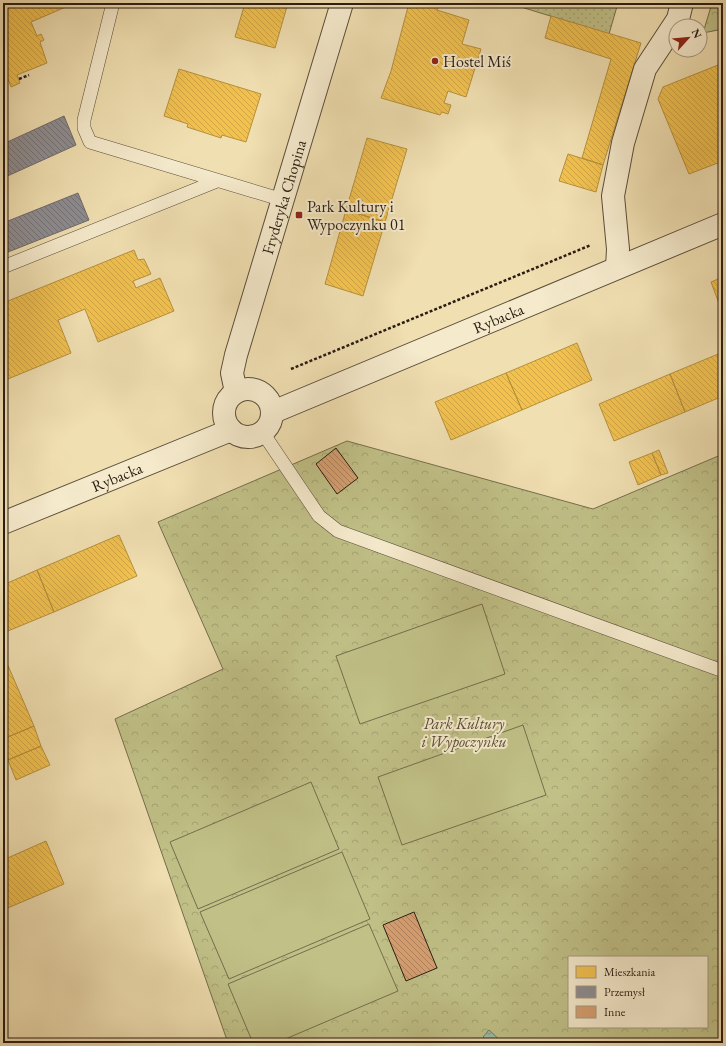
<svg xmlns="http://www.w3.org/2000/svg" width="726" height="1046" viewBox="0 0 726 1046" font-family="'EB Garamond',serif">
	<defs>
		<pattern id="grass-dots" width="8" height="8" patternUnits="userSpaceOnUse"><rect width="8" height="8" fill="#c0c087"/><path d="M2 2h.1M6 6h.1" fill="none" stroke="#a5a474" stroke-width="1.8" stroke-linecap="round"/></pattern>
		<pattern id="forest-crowns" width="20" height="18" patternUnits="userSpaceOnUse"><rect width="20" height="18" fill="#c0c087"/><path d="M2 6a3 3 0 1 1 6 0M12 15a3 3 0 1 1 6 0" fill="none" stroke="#a5a474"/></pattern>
		<pattern id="water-ripples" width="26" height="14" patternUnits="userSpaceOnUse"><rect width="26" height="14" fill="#9bbda7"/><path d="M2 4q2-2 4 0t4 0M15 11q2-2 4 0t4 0" fill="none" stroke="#7f9987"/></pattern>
		<pattern id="homes-back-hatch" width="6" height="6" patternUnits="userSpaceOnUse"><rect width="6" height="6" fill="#f2c14e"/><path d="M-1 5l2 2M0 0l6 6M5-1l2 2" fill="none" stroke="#d0a543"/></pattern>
		<pattern id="industry-back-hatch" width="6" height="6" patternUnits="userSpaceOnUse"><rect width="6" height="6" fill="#8d8d92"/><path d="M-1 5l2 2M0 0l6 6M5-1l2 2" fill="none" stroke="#737276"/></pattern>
		<pattern id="building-back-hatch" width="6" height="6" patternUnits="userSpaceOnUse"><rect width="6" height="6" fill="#d69f71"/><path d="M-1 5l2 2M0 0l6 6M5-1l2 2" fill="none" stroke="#ae815b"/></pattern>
	</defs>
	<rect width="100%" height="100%" fill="#f0dfb1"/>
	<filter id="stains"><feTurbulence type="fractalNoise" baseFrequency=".005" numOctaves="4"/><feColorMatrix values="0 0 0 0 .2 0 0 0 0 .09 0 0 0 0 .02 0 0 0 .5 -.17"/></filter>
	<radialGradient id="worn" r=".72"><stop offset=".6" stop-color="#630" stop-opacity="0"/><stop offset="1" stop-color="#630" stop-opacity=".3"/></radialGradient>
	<path fill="url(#grass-dots)" stroke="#756e4c" d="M508 3H618L609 34Z"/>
	<path fill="url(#forest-crowns)" stroke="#756e4c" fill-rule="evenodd" d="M712 3H723V29L703 33Z
		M347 441 593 509 723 454V1043H228L115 719 223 669 158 522ZM569 957H707V1027H569Z"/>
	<path fill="#c0c087" stroke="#756e4c" d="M482 604 505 674 360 724 336 656Z
		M523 725 546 795 402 845 378 777Z
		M311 782 339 849 198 909 170 842Z
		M342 852 370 919 229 979 200 912Z
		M369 924 398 991 276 1043H253L228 984Z"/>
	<path fill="url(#water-ripples)" stroke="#6e7d6b" d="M489 1030 503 1043H489L483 1037Z"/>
	<path fill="url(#homes-back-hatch)" stroke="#b6903c" d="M8 3H75L31 22 37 36 41 34 44 40 40 42 47 63 17 75 20 83 11 87 8 79 3 81V8L9 5Z
		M245 3H288L275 48 235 37Z
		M409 3 425 6 426 3H433L438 5 437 10 469 20 462 44 481 49 466 97 448 91 444 103 451 105 448 114 442 112 440 115 381 98 391 71Z
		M551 16 641 43 603 165 582 158 611 59 545 38Z
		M723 63V161L689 174 658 99 663 87Z
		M179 69 261 94 246 142 222 135 221 138 187 127 188 124 164 116Z
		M367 138 407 149 385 222 346 210Z
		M568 154 603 165 596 192 559 181Z
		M346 210 385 222 363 296 325 284Z
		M134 250 138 260 144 259 151 274 133 281 136 288 160 278 174 311 98 342 85 309 58 320 71 353 3 381V342L8 341 5 334 3 335V303Z
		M723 277V314L711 282Z
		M577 343 592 380 522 410 506 373Z
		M723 352V396L685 412 670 374Z
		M506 373 522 410 451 440 435 402Z
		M670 374 685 412 614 441 599 404Z
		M659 450 668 473 661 475 652 453Z
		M652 453 661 475 638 485 629 462Z
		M119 535 137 576 54 612 37 570Z
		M37 570 54 612 3 633V585Z
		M3 654 34 726 3 739Z
		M34 726 41 746 8 760 3 748V739Z
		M41 746 50 765 16 780 8 760Z
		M46 841 64 884 3 910V860Z"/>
	<path fill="url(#industry-back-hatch)" stroke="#6f6b6c" d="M64 116 76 145 3 178V144Z
		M78 193 89 220 3 254V223Z"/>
	<path fill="url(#building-back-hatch)" stroke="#2a1c12" d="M336 448 358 478 337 494 316 464Z
		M414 912 437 968 406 981 383 925Z"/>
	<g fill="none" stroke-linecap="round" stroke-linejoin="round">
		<g stroke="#5c4d3a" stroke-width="14">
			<path id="service" d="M113 3 84 120V128L90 142 283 200
				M3 267 217 181
				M263 433 319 516 338 531 723 671"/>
		</g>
		<g stroke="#5c4d3a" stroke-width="24">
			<g id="minor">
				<path d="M617 268 618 249 613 196 623 143 645 69 678 19 682 3"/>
				<circle cx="248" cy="413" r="24"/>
				<path id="s1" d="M236 392 232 373 236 355 342 3"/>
				<path id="s2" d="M273 412 723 224"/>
				<path id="s3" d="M3 523 231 430"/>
			</g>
		</g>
		<path stroke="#2a1c12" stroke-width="2.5" stroke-dasharray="3 2" stroke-linecap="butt" d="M19 79 29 75
			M291 369 591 245"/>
		<use href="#service" stroke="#f5eacc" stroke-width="13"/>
		<use href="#minor" stroke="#f5eacc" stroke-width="22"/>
	</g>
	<g fill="#8f2418" stroke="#f5eacc" stroke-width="1.5">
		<circle cx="435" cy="61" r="4"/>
		<rect x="295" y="211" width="8" height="8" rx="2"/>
	</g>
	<g text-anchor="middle" stroke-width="4" stroke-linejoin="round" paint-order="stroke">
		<g font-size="16" fill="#2a1c12" stroke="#f5eacc" text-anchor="start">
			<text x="443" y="67">Hostel Miś</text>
			<text x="307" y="212">Park Kultury i<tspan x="307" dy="18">Wypoczynku 01</tspan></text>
		</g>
		<g font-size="16" fill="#2a1c12" stroke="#f5eacc">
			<text dy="6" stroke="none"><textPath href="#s1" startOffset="203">Fryderyka Chopina</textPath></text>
			<text dy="6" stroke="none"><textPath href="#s2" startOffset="244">Rybacka</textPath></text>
			<text dy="6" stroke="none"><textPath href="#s3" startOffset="123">Rybacka</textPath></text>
		</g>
		<g font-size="16" font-style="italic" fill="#574d35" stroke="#f5eacc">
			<text x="464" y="729">Park Kultury<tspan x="464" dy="18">i Wypoczynku</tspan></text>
		</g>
	</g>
	<rect width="726" height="1046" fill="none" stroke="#f0dfb1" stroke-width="16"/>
	<rect x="4" y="4" width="718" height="1038" fill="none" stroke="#2a1c12" stroke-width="2"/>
	<rect x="8" y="8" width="710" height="1030" fill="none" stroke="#2a1c12"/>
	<rect x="568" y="956" width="140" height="72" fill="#f5eacc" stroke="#a49882"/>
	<rect x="576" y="966" width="20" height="12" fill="#f2c14e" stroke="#a49882"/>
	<text x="604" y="976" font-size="12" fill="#2a1c12">Mieszkania</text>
	<rect x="576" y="986" width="20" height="12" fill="#8d8d92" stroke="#a49882"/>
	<text x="604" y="996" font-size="12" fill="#2a1c12">Przemysł</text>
	<rect x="576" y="1006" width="20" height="12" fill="#d69f71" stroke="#a49882"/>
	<text x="604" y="1016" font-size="12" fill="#2a1c12">Inne</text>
	<g transform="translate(688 38) rotate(63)"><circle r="19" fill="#f5eacc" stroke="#a49882"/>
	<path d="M0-3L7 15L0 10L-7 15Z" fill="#8f2418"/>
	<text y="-6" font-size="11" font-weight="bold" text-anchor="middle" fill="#2a1c12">N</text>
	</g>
	<rect width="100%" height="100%" filter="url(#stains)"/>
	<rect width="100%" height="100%" fill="url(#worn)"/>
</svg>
